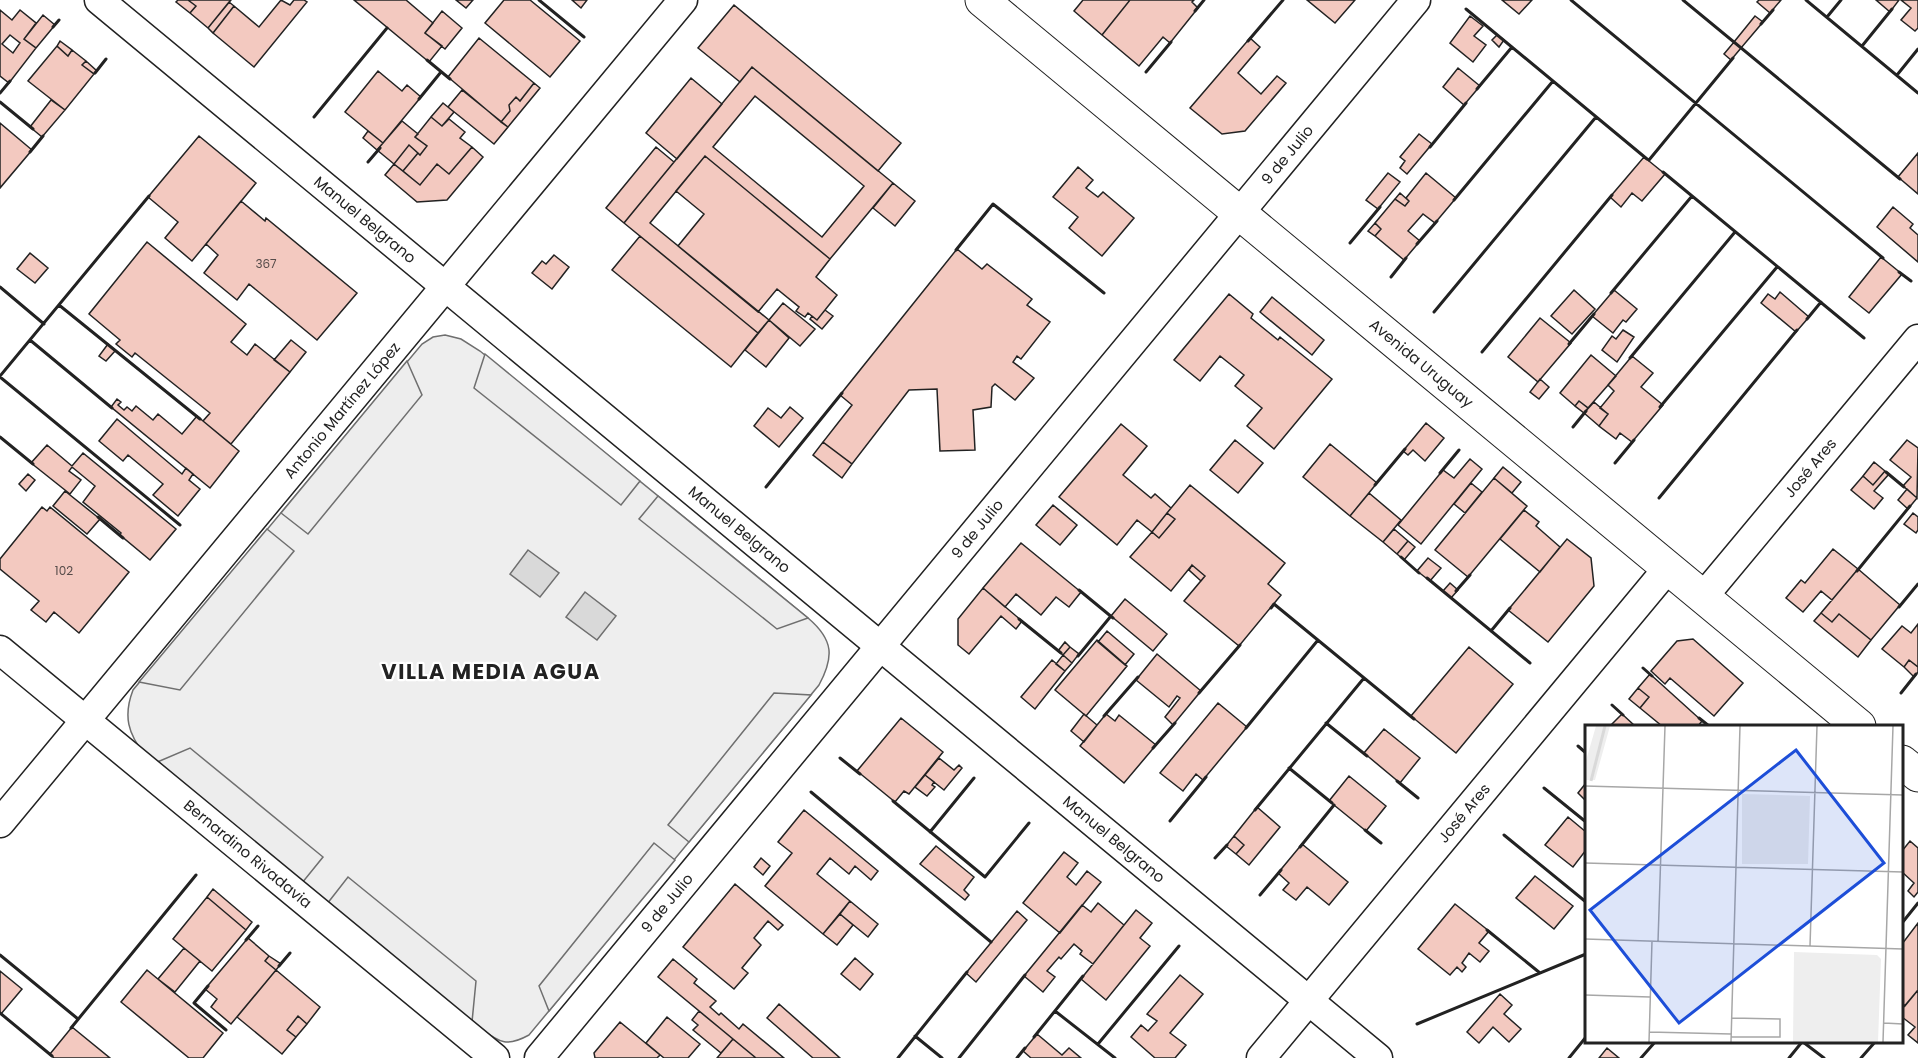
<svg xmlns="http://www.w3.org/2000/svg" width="1918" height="1058" viewBox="0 0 1918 1058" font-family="Poppins,sans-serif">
	<rect width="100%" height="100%" fill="#fff"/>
	<path fill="#eee" stroke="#6f6f6f" stroke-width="1.5" d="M445 335 461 339 480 351 808 618C834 640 834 657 819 685L529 1035C507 1047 501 1043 481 1029L145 755C128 734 123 716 133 690L422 344 433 337Z"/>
	<path fill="#ededed" stroke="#6f6f6f" stroke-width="1.5" d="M485 354 640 481 621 505 474 388Z
		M407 361 422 395 308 534 281 513Z
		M658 496 808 618 777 629 639 519Z
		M267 529 294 551 180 690 139 682Z
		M774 693 811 695 689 842 668 825Z
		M190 748 323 857 302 883 155 763Z
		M654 843 675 860 549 1011 539 986Z
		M348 877 476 981 472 1022 327 904Z"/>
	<path fill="#d9d9d9" stroke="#6f6f6f" stroke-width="1.5" d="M528 550 559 573 540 597 510 574Z
		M585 592 616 616 597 640 566 617Z"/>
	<path fill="#f3c9c0" stroke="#222" stroke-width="1.5" fill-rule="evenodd" d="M178 0H188L196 6 190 13 176 2Z
		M188 0H231L208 28 190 13 196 6Z
		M281 0 290 5 294 0H304L307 2 254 67 213 33 234 6 259 27Z
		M354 0H406L433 23 425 33 442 46 429 62Z
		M456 0H473L466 8Z
		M504 0H530L580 41 550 77 485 23Z
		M572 0H587L581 8Z
		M1083 0H1130L1102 35 1074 11Z
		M1130 0H1194L1192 2 1198 8 1170 43 1163 37 1139 66 1102 35Z
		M1307 0H1355L1335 23Z
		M1502 0H1532L1519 14Z
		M1759 0H1781L1770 13 1757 2Z
		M1876 0H1899L1890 12Z
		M1901 0H1918V28L1915 31 1901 20 1911 8Z
		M229 2 234 6 213 33 208 28Z
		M734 5 901 143 878 171 752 67 740 82 698 48Z
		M0 10 12 20 20 10 36 23 24 39 36 48 9 83 0 76ZM10 35 20 43 13 53 2 44Z
		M442 11 462 28 445 49 425 33Z
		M43 15 55 25 36 48 24 39Z
		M1470 16 1483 26 1474 36 1486 45 1473 62 1450 43Z
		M1755 16 1763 22 1741 48 1734 42Z
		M1497 35 1504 40 1499 47 1492 40Z
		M479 38 534 83 520 101 516 97 509 105 510 111 501 122 448 77Z
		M1250 38 1260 47 1238 73 1261 94 1277 76 1286 83 1245 131 1222 134 1190 108Z
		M60 41 72 50 68 56 57 46Z
		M1734 42 1741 48 1731 60 1724 54Z
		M57 46 68 56 72 50 86 61 82 65 94 74 65 110 28 81Z
		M86 61 97 71 94 74 82 65Z
		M752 67 893 183 830 259 705 156 650 223 769 320 758 333 624 223ZM755 96 864 186 822 237 713 147Z
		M1458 68 1480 86 1464 105 1443 87Z
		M378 71 402 91 407 85 421 97 383 143 345 112Z
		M691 78 722 104 677 159 646 133Z
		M534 83 540 88 508 127 501 122 510 111 509 105 516 97 520 101Z
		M462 90 508 127 494 144 448 107Z
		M51 100 65 110 42 137 30 127Z
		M443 103 454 112 442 126 431 117Z
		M431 117 442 126 449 119 465 132 460 138 472 147 449 174 437 164 420 185 403 171 418 153 420 155 427 146 415 137Z
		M402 121 418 134 415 137 427 146 420 155 409 145 394 164 377 150Z
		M0 123 32 150 0 188Z
		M368 131 383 143 377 150 363 138Z
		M1419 134 1432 144 1407 174 1400 168 1405 161 1400 157Z
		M199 136 256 183 192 261 165 238 178 222 148 197Z
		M409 145 418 153 403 171 394 164Z
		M472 147 483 157 447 200 417 202 385 175 394 164 420 185 437 164 449 174Z
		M656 147 674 162 624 223 606 208Z
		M1918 153V194L1898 177Z
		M705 156 830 259 816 277 837 295 817 320 808 313 805 317 796 311 799 307 777 289 758 312 678 246 704 214 676 191Z
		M1644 157 1665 174 1642 201 1632 193 1621 207 1610 197Z
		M1078 167 1093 180 1086 188 1098 197 1103 192 1134 218 1102 256 1069 228 1078 217 1053 197Z
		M1388 173 1400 182 1378 209 1366 200Z
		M1426 173 1456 198 1435 223 1423 214 1408 231 1420 241 1404 260 1375 236 1381 229 1375 223 1395 199 1405 206 1409 201 1406 198Z
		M893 183 915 201 895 226 873 208Z
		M1400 193 1409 201 1405 206 1395 199Z
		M241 201 265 221 266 218 357 293 317 340 249 284 237 300 204 273 218 255 206 244Z
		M1893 207 1913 224 1910 228 1918 235V262L1877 227Z
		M1375 223 1381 229 1375 236 1368 231Z
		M640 236 758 333 731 367 612 270Z
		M147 242 246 324 231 342 247 355 255 344 290 372 231 444 203 421 210 413 135 353 132 357 116 344 120 340 89 314Z
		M957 249 982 269 987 264 1032 299 1027 305 1050 322 1021 359 1017 356 1013 362 1034 378 1015 400 995 384 992 387 991 407 973 410 975 450 940 451 937 389 909 390 852 464 823 442 852 405 840 395Z
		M30 253 48 268 35 283 17 269Z
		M554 255 569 267 552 289 532 273 542 261 546 264Z
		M1881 257 1902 274 1869 313 1849 297Z
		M1574 290 1595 309 1572 334 1551 316Z
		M1614 290 1637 309 1626 322 1623 320 1613 333 1592 316Z
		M1780 292 1809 317 1796 332 1761 303 1768 294 1775 299Z
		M1229 294 1253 314 1251 318 1278 340 1280 337 1332 379 1274 449 1247 426 1262 408 1235 386 1244 375 1220 356 1200 381 1174 360Z
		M1272 297 1324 340 1312 355 1260 312Z
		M783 303 815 329 800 346 769 320Z
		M825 310 833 316 822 329 810 319 812 316 817 320Z
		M1540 318 1571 343 1538 382 1508 357Z
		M769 320 789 338 766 367 745 350Z
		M1623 330 1634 337 1617 362 1602 350 1612 336 1616 339Z
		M291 340 306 352 290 372 274 360Z
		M108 344 115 351 106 361 99 356Z
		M1591 355 1616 376 1588 408 1579 401 1575 406 1560 393Z
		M1632 356 1653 373 1641 387 1663 405 1632 442 1620 433 1616 439 1599 426 1608 414 1600 408 1614 391 1608 385Z
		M1540 379 1549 387 1539 399 1530 392Z
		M117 399 121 402 118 405 124 410 127 407 132 411 136 406 153 420 158 414 182 434 197 416 239 451 210 488 111 407Z
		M1579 401 1588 408 1584 413 1575 406Z
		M1594 402 1608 414 1599 426 1584 413Z
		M790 407 803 418 779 447 754 426 768 408 781 418Z
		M117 419 182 474 186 468 193 474 189 480 200 489 178 516 153 495 163 484 128 455 123 461 99 441Z
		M1426 423 1444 438 1425 461 1413 450 1408 455 1403 451Z
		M1121 424 1147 446 1123 475 1151 498 1155 494 1171 508 1152 532 1137 520 1117 545 1059 497Z
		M1235 440 1263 463 1238 493 1210 470Z
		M1907 440 1918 448 1917 498 1903 486 1911 477 1890 460Z
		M823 442 852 464 842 478 813 455Z
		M1330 444 1377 483 1350 516 1303 477Z
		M47 445 72 466 83 453 176 529 150 560 120 535 121 533 83 502 95 486 72 467 69 471 81 480 70 494 31 463Z
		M1470 459 1482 469 1421 544 1398 525 1443 470 1454 478Z
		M1874 462 1885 471 1873 485 1863 476Z
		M1503 467 1521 482 1512 493 1494 478Z
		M1885 471 1889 474 1874 491 1883 498 1874 509 1851 490 1863 476 1873 485Z
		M28 474 35 480 26 491 19 484Z
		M1494 478 1527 506 1468 577 1435 550Z
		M1471 483 1482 492 1465 513 1454 504Z
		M1190 485 1285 563 1268 584 1281 595 1239 646 1184 601 1205 576 1192 565 1171 591 1130 557 1152 532 1159 538 1175 519 1167 513Z
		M1907 489 1917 498 1908 509 1898 500Z
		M65 491 100 519 87 534 53 506Z
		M1369 493 1401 520 1383 542 1350 516Z
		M1053 505 1077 525 1060 545 1036 525Z
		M42 507 47 511 50 507 129 572 79 633 54 612 46 622 31 610 39 601 0 569V559Z
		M1524 510 1539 522 1536 526 1560 547 1540 572 1500 539Z
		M1167 513 1175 519 1159 538 1152 532Z
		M1913 513 1918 517V530L1916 533 1904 524Z
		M1394 529 1408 541 1397 554 1383 542Z
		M1567 539 1591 558 1594 586 1548 642 1508 610Z
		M1408 541 1415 547 1404 560 1397 554Z
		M1021 543 1081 592 1069 607 1056 597 1041 615 1016 594 1005 607 983 588Z
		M1833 549 1858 569 1832 600 1821 591 1803 612 1786 598 1801 580 1805 583Z
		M1428 558 1441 568 1430 581 1417 571Z
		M1192 565 1205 576 1201 581 1189 570Z
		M1858 569 1900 605 1871 640 1839 614 1832 622 1821 613Z
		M1450 583 1458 590 1451 598 1443 591Z
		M983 588 1022 621 1016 629 1001 616 969 654 958 645V619Z
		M1125 599 1167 634 1153 651 1111 616Z
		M1821 613 1832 622 1839 614 1871 640 1858 657 1814 621Z
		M1918 624V667L1909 660 1904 667 1882 649 1902 626 1911 633Z
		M1107 631 1134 654 1125 665 1098 642Z
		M1693 639 1743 683 1714 716 1670 678 1665 684 1651 671 1677 641Z
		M1097 640 1127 666 1086 716 1055 690Z
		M1065 642 1070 647 1063 655 1058 651Z
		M1070 647 1079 654 1072 663 1063 655Z
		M1469 647 1513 684 1456 753 1411 716Z
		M1157 654 1201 691 1173 725 1165 717 1180 698 1177 696 1169 707 1136 680Z
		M1063 655 1072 663 1065 671 1056 664Z
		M1052 660 1065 671 1035 709 1021 697Z
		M1909 660 1918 667V672L1914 677 1904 667Z
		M1650 674 1702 721 1698 726H1683L1681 725 1679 726H1662L1640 708 1649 697 1638 688Z
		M1638 688 1649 697 1640 708 1629 699Z
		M1218 703 1247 727 1203 780 1196 774 1183 791 1160 773Z
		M1084 714 1097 725 1084 742 1071 731Z
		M1106 714 1115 721 1119 715 1156 745 1124 783 1080 746Z
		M1622 714 1635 726H1610Z
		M901 718 943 752 909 794 904 791 895 802 857 771Z
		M1384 729 1420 758 1400 783 1364 753Z
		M939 758 954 770 959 765 962 768 944 790 925 775Z
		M925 775 934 782 932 785 935 787 927 796 915 787Z
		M1349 776 1386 806 1366 831 1329 801Z
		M1586 783V801L1578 793Z
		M1257 807 1280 827 1249 865 1236 854 1244 845 1234 836Z
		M804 810 878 871 871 880 855 866 849 874 830 858 817 874 850 901 823 934 765 886 792 853 778 842Z
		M1568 817 1586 832V850L1573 867 1545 845Z
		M1234 836 1244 845 1236 854 1226 846Z
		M1910 841 1918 848V892L1914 897 1908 891 1914 883 1902 872V851Z
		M1302 844 1348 882 1329 905 1307 887 1296 900 1283 890 1289 883 1278 873Z
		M936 846 974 877 964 890 969 895 965 900 920 864Z
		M1064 852 1078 863 1067 877 1076 885 1087 871 1101 882 1060 933 1023 903Z
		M761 858 770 866 763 875 754 867Z
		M1535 876 1573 906 1554 929 1516 898Z
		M735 884 783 925 778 930 768 921 754 938 761 945 742 968 748 973 734 989 683 947Z
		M213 889 252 922 246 930 207 897Z
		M207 897 246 930 212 971 173 939Z
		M850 901 878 924 868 937 840 914Z
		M1098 903 1124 925 1093 964 1080 954 1082 951 1074 944 1061 959 1059 957 1047 971 1055 977 1043 992 1024 976 1082 905 1091 912Z
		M1455 904 1489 931 1479 943 1489 951 1480 962 1469 953 1462 963 1466 967 1462 972 1457 967 1450 975 1418 949Z
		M1136 910 1152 923 1140 938 1150 946 1106 1000 1081 979Z
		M1017 911 1027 920 976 982 966 973Z
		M840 914 853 925 837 945 823 934Z
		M1918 923V990L1905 1006 1902 1003V944Z
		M248 938 269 956 265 961 276 970 231 1024 211 1007 217 999 205 989Z
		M184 948 200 961 175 992 158 979Z
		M269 956 281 964 276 970 265 961Z
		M855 958 873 974 860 990 841 974Z
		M673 959 697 979 694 983 716 1001 710 1007 719 1015 721 1013 739 1029 743 1024 784 1058H756L658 977Z
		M147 970 223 1033 203 1058H189L121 1002Z
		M276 970 320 1007 307 1024 298 1016 287 1030 296 1037 282 1054 237 1017Z
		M0 971 22 989 1 1014 0 1013Z
		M1180 975 1203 994 1170 1033 1186 1045 1175 1058H1155L1131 1037 1141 1025 1148 1031 1157 1021 1147 1014Z
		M1918 990V1043L1908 1035 1915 1027 1902 1017V1009Z
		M1500 994 1512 1005 1504 1014 1521 1029 1509 1042 1493 1027 1479 1043 1467 1032Z
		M779 1004 840 1058H813L767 1018Z
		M699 1011 733 1039 721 1053 693 1030 698 1025 692 1020Z
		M298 1016 307 1024 296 1037 287 1030Z
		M667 1017 700 1044 688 1058H664L646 1043Z
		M620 1022 660 1055 657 1058H595L594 1053Z
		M72 1027 110 1058H54L50 1054Z
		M1037 1034 1062 1055 1069 1048 1081 1058H1031L1023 1051Z
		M733 1039 756 1058H717Z
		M1607 1048 1619 1058H1599Z"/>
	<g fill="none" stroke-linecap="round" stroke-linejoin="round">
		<g stroke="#222" stroke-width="31">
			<g id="street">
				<path id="s1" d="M99 0 1378 1058"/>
				<path id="s2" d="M1703 597 1918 339"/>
				<path id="s3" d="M0 650 495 1058"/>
				<path id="s4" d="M0 823 683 0"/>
				<path id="s5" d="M539 1058 1416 0"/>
				<path id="s6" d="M1261 1058 1668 568"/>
			</g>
		</g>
		<g stroke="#222" stroke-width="35">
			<g id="secondary">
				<path id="s7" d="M982 0 1859 726"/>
				<path d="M1902 762 1918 775"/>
			</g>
		</g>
		<use href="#street" stroke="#fff" stroke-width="28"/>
		<use href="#secondary" stroke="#fff" stroke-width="33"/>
		<path stroke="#222" stroke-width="3" d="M539 0 584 37
			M1571 0 1883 258
			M1683 0 1900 179
			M1806 0 1918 93
			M1466 9 1647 159
			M1195 11 1204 0
			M1827 17 1841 0
			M1761 24 1773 10
			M53 27 59 20
			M1248 41 1283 0
			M1862 46 1892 9
			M427 60 450 79
			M1146 72 1171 42
			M95 73 106 59
			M1897 75 1918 49
			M1477 89 1512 47
			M0 93 10 81
			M419 99 441 72
			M0 102 33 129
			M314 117 387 28
			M1430 147 1466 103
			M30 152 43 136
			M1649 160 1733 58
			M368 162 380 148
			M1663 172 1864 338
			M1454 200 1553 81
			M1350 243 1380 207
			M1417 244 1437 221
			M956 250 993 204 1104 293
			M1899 272 1911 281
			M1391 277 1406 258
			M0 287 44 324
			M1611 293 1692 196
			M59 305 200 419
			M1434 312 1596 117
			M1807 319 1821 302
			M30 340 112 408
			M1569 344 1594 314
			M1482 352 1612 195
			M1630 358 1735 232
			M0 376 149 196
			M0 377 180 525
			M1660 407 1777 267
			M1573 427 1586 411
			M0 437 33 464
			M1615 463 1634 440
			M1886 472 1904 487
			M1440 473 1459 450
			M1375 485 1405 449
			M766 487 842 393
			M1659 498 1797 330
			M98 517 123 538
			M1401 557 1419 573
			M1857 571 1910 506
			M1427 578 1530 663
			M1079 590 1113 618
			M1456 591 1470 575
			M1899 607 1918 584
			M1271 608 1274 604 1414 719
			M1019 619 1061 653
			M1491 631 1510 608
			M1078 656 1111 616
			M1643 668 1652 676
			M1199 693 1240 645
			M1901 693 1916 674
			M1612 705 1623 715
			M1104 716 1138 677
			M1699 718 1709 726
			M1326 723 1367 756
			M1246 728 1318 640
			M1578 746 1586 753
			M1153 748 1175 723
			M840 758 860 774
			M1289 768 1332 803
			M1397 781 1418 798
			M1544 788 1586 822
			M811 792 991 942
			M893 801 985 877 1029 823
			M1255 810 1364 678
			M1170 821 1206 777
			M1365 830 1381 843
			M930 832 974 778
			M1504 835 1586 902
			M1300 847 1334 805
			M1215 858 1227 845
			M1260 895 1281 870
			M1902 923 1918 903
			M1487 930 1540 973
			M246 940 258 926
			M0 955 78 1019
			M279 966 290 953
			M208 986 194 1003 226 1030
			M1055 1011 1115 1058
			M0 1013 52 1056
			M1417 1024 1586 954
			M71 1028 196 875
			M915 1036 942 1058
			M1034 1037 1083 976
			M1803 1042 1824 1058
			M1098 1044 1179 946
			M898 1058 967 972
			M959 1058 1025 975
			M1017 1058 1025 1048
			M1569 1058 1586 1037
			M1641 1058 1655 1042
			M1789 1058 1802 1042
			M1861 1058 1875 1042"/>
	</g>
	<g text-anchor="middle" stroke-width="4.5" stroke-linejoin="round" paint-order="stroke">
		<g font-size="12" fill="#564c4a">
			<text x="266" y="268">367</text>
			<text x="64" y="575">102</text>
		</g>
		<g font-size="15" fill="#222" stroke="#fff">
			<text dy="5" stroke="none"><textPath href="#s5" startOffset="1173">9 de Julio</textPath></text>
			<text dy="5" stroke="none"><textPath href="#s1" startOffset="345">Manuel Belgrano</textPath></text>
			<text dy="5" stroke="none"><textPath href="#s7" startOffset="570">Avenida Uruguay</textPath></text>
			<text dy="5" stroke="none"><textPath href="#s4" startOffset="536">Antonio Martínez López</textPath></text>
			<text dy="5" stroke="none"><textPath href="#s2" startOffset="168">José Ares</textPath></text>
			<text dy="5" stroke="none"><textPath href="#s1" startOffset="831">Manuel Belgrano</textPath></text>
			<text dy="5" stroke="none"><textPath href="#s5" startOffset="687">9 de Julio</textPath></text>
			<text dy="5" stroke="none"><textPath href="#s6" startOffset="318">José Ares</textPath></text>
			<text dy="5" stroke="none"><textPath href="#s1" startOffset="1317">Manuel Belgrano</textPath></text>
			<text dy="5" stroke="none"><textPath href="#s3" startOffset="321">Bernardino Rivadavia</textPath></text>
			<text dy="5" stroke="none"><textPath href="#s5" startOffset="201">9 de Julio</textPath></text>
		</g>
		<g font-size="21" font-weight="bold" letter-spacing="1.5" fill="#222" stroke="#fff">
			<text x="491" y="679">VILLA MEDIA AGUA</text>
		</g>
	</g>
	<g transform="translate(1585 725)">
		<rect width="318" height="318" fill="#fff"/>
		<path d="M11 1H25L10 55H0V39ZM157 69 225 71 223 139H157ZM209 227 292 230 296 234 293 317H208Z" fill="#eee"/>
		<path fill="none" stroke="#d9d9d9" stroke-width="3" d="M6 56 20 1"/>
		<path fill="none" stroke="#a7a7a7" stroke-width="1.5" d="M0 61 318 70M0 138 318 147M0 214 318 224M73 217 80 1M225 221 232 1M0 270 65 272M299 298 318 299M64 307 146 309M146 312H195V294L147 293M64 317 67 216M146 317 155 1M298 317 308 1"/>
		<path fill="#1d4ed8" fill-opacity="0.15" stroke="#1d4ed8" stroke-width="3" d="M211 25 299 138 94 298 5 185Z"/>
		<rect width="318" height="318" fill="none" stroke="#222" stroke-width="3"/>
	</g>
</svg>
